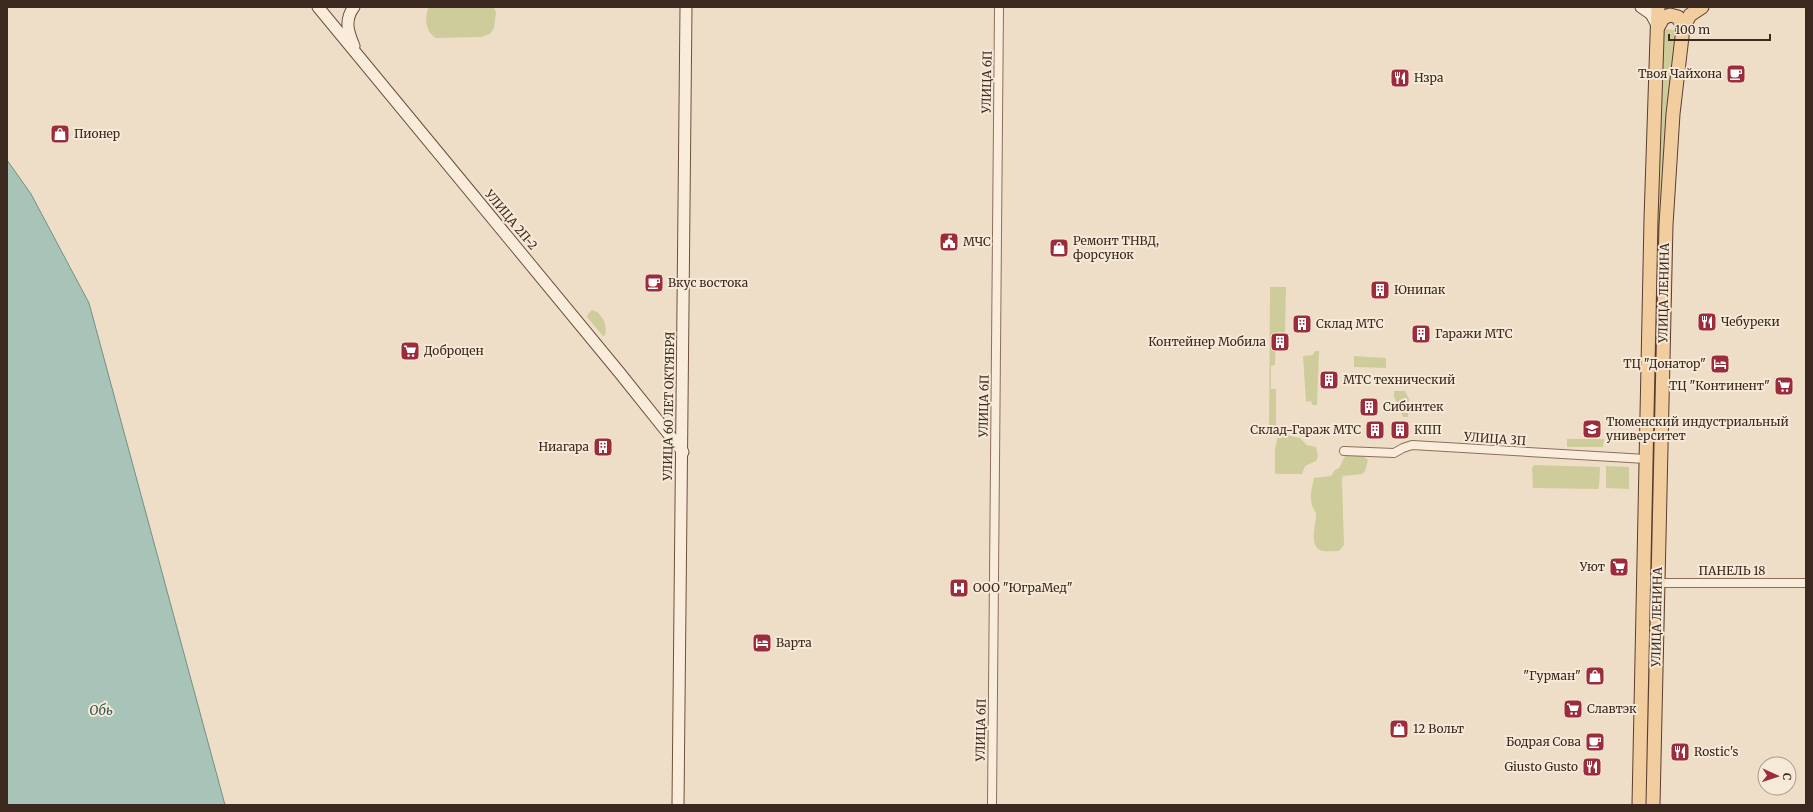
<svg xmlns="http://www.w3.org/2000/svg" width="1813" height="812" viewBox="0 0 1813 812" font-family="Merriweather,serif">
	<rect width="100%" height="100%" fill="#efdec7"/>
	<path fill="#cecc9b" d="M429 7H494L496 13 494 28 490 34 481 37 436 38C425 32 424 17 429 7Z
		M1664 29 1676 30 1665 134 1661 223H1656Z
		M1656 227H1660L1658 326H1654Z
		M1270 287H1286L1285 332 1276 333 1275 365 1271 366V389H1276V426H1269Z
		M592 310C602 312 608 326 605 335L603 336 587 317 588 314Z
		M1654 343H1657L1653 573H1650Z
		M1315 351H1319L1317 405H1312L1311 401 1306 402 1303 356 1313 355Z
		M1354 356 1386 358V368L1354 367Z
		M1394 391H1405L1409 399 1408 417H1403L1394 397Z
		M1282 434 1300 438 1307 445 1316 447 1318 456 1316 461 1305 466 1302 474H1277L1275 473V450L1278 435Z
		M1567 439H1604L1603 447H1567Z
		M1350 455 1363 456 1368 460 1365 471 1362 474 1343 476 1342 480 1344 545 1339 551C1334 551 1327 552 1323 551 1307 548 1317 523 1316 513 1308 501 1311 492 1314 478L1331 476 1335 470 1339 468 1345 456Z
		M1534 465 1600 467 1599 487 1598 489 1533 488 1532 468Z
		M1606 466 1629 467V489L1606 488Z"/>
	<path fill="#a8c3b7" stroke="#6f9284" d="M7 160 31 194 89 303 225 805H7Z"/>
	<g fill="none" stroke-linecap="round" stroke-linejoin="round">
		<g stroke="#8b6f5c" stroke-width="10">
			<path id="minor" d="M1344 451 1394 453 1403 448 1412 445 1646 459
				M1655 583H1806
				M992 805 999 7"/>
		</g>
		<g stroke="#6d503f" stroke-width="13">
			<path id="secondary" d="M318 7 619 372 683 452
				M354 7C344 20 348 32 354 46
				M1641 7 1651 14 1658 27
				M678 805 686 7"/>
		</g>
		<g stroke="#593e30" stroke-width="15">
			<path id="primary" d="M1658 27 1663 18 1670 15 1678 17 1683 28
				M1639 805 1651 219 1658 7
				M1653 805 1666 225 1673 114 1683 28 1690 15 1702 7"/>
		</g>
		<use href="#minor" stroke="#f9ecdb" stroke-width="8"/>
		<use href="#secondary" stroke="#f9ecdb" stroke-width="11"/>
		<use href="#primary" stroke="#f1cda0" stroke-width="13"/>
	</g>
	<defs>
		<g id="cafe-square" transform="scale(1)"><rect x="-9" y="-9" width="18" height="18" rx="4" fill="#9b2c3c" stroke="#f6e9d7"/><path d="M-5.5-4.5H6V0H3Q3 3.5 0 3.5H-2.5Q-5.5 3.5-5.5 0ZM3-3.2v2h1.7v-2ZM-6 4.5H4V6H-6Z" fill="#fff"/></g>
		<g id="restaurant-square" transform="scale(1)"><rect x="-9" y="-9" width="18" height="18" rx="4" fill="#9b2c3c" stroke="#f6e9d7"/><path d="M-5-6h1v4h1v-4h1v4h1v-4h1v5L-1.5 .5V6h-2V.5L-5-1ZM5-6V6H3V1.5H1.5Q1.5-4 5-6Z" fill="#fff"/></g>
		<g id="shop-square" transform="scale(1)"><rect x="-9" y="-9" width="18" height="18" rx="4" fill="#9b2c3c" stroke="#f6e9d7"/><path d="M-5-2.5h2.3a2.7 3.5 0 0 1 5.4 0H5L5.5 6h-11ZM-1.5-2.5h3a1.5 2.3 0 0 0-3 0Z" fill="#fff"/></g>
		<g id="civic-square" transform="scale(1)"><rect x="-9" y="-9" width="18" height="18" rx="4" fill="#9b2c3c" stroke="#f6e9d7"/><path d="M-.6-6.5H3V-4.5H.6V-3L4-1V1h2V6H-6V1h2V-1L-.6-3ZM-1.2 2.5V6h2.4V2.5Z" fill="#fff"/></g>
		<g id="building-square" transform="scale(1)"><rect x="-9" y="-9" width="18" height="18" rx="4" fill="#9b2c3c" stroke="#f6e9d7"/><path d="M-4-6H4V6H1V3H-1V6H-4ZM-2.5-4.3h1.7v1.8h-1.7ZM.8-4.3h1.7v1.8H.8ZM-2.5-1h1.7V.8h-1.7ZM.8-1h1.7V.8H.8Z" fill="#fff"/></g>
		<g id="supermarket-square" transform="scale(1)"><rect x="-9" y="-9" width="18" height="18" rx="4" fill="#9b2c3c" stroke="#f6e9d7"/><path d="M-6-5.5h2.5l.6 2H6L4.5 2H-2.5L-4.4-4H-6ZM-1.5 3.2a1.3 1.3 0 1 0 .1 0ZM3 3.2a1.3 1.3 0 1 0 .1 0Z" fill="#fff"/></g>
		<g id="hotel-square" transform="scale(1)"><rect x="-9" y="-9" width="18" height="18" rx="4" fill="#9b2c3c" stroke="#f6e9d7"/><path d="M-6-4.5h1.5V1H6V5H4.5V3h-9V5H-6ZM-4 0a1.8 1.8 0 1 1 3.6 0ZM.5 0V-2.5h3Q6-2.5 6 0Z" fill="#fff"/></g>
		<g id="university-square" transform="scale(1)"><rect x="-9" y="-9" width="18" height="18" rx="4" fill="#9b2c3c" stroke="#f6e9d7"/><path d="M0-5L7-2L0 1L-7-2ZM-4 1L0 2.5L4 1V4Q0 6-4 4Z" fill="#fff"/></g>
		<g id="hospital-square" transform="scale(1)"><rect x="-9" y="-9" width="18" height="18" rx="4" fill="#9b2c3c" stroke="#f6e9d7"/><path d="M-5-5h3v3.5h4V-5h3V5h-3V1.5h-4V5h-3Z" fill="#fff"/></g>
	</defs>
	<g fill-rule="evenodd">
		<use href="#cafe-square" x="1736" y="74"/>
		<use href="#restaurant-square" x="1400" y="78"/>
		<use href="#shop-square" x="60" y="134"/>
		<use href="#civic-square" x="949" y="242"/>
		<use href="#shop-square" x="1059" y="248"/>
		<use href="#cafe-square" x="654" y="283"/>
		<use href="#building-square" x="1380" y="290"/>
		<use href="#restaurant-square" x="1707" y="322"/>
		<use href="#building-square" x="1302" y="324"/>
		<use href="#building-square" x="1421" y="334"/>
		<use href="#building-square" x="1280" y="342"/>
		<use href="#supermarket-square" x="410" y="351"/>
		<use href="#hotel-square" x="1720" y="364"/>
		<use href="#building-square" x="1329" y="380"/>
		<use href="#supermarket-square" x="1784" y="386"/>
		<use href="#building-square" x="1369" y="407"/>
		<use href="#university-square" x="1592" y="429"/>
		<use href="#building-square" x="1375" y="430"/>
		<use href="#building-square" x="1400" y="430"/>
		<use href="#building-square" x="603" y="447"/>
		<use href="#supermarket-square" x="1619" y="567"/>
		<use href="#hospital-square" x="959" y="588"/>
		<use href="#hotel-square" x="762" y="643"/>
		<use href="#shop-square" x="1595" y="676"/>
		<use href="#supermarket-square" x="1573" y="709"/>
		<use href="#shop-square" x="1399" y="729"/>
		<use href="#cafe-square" x="1595" y="742"/>
		<use href="#restaurant-square" x="1680" y="752"/>
		<use href="#restaurant-square" x="1592" y="767"/>
	</g>
	<g text-anchor="middle" stroke-width="4" stroke-linejoin="round" paint-order="stroke">
		<g font-size="12" fill="#3b2920" stroke="#f6e9d7" text-anchor="start">
			<text x="1722" y="78" text-anchor="end">Твоя Чайхона</text>
			<text x="1414" y="82">Нзра</text>
			<text x="74" y="138">Пионер</text>
			<text x="1073" y="245">Ремонт ТНВД,<tspan x="1073" dy="14">форсунок</tspan></text>
			<text x="963" y="246">МЧС</text>
			<text x="668" y="287">Вкус востока</text>
			<text x="1394" y="294">Юнипак</text>
			<text x="1721" y="326">Чебуреки</text>
			<text x="1316" y="328">Склад МТС</text>
			<text x="1435" y="338">Гаражи МТС</text>
			<text x="1266" y="346" text-anchor="end">Контейнер Мобила</text>
			<text x="424" y="355">Доброцен</text>
			<text x="1706" y="368" text-anchor="end">ТЦ "Донатор"</text>
			<text x="1343" y="384">МТС технический</text>
			<text x="1770" y="390" text-anchor="end">ТЦ "Континент"</text>
			<text x="1383" y="411">Сибинтек</text>
			<text x="1606" y="426">Тюменский индустриальный<tspan x="1606" dy="14">университет</tspan></text>
			<text x="1361" y="434" text-anchor="end">Склад-Гараж МТС</text>
			<text x="1414" y="434">КПП</text>
			<text x="589" y="451" text-anchor="end">Ниагара</text>
			<text x="1605" y="571" text-anchor="end">Уют</text>
			<text x="973" y="592">ООО "ЮграМед"</text>
			<text x="776" y="647">Варта</text>
			<text x="1581" y="680" text-anchor="end">"Гурман"</text>
			<text x="1587" y="713">Славтэк</text>
			<text x="1413" y="733">12 Вольт</text>
			<text x="1581" y="746" text-anchor="end">Бодрая Сова</text>
			<text x="1694" y="756">Rostic's</text>
			<text x="1578" y="771" text-anchor="end">Giusto Gusto</text>
		</g>
		<g font-size="12" fill="#3b2920" stroke="#f6e9d7">
			<text transform="translate(987 82) rotate(-89)" y="4">УЛИЦА 6П</text>
			<text transform="translate(511 220) rotate(50)" y="4">УЛИЦА 2П-2</text>
			<text transform="translate(1664 293) rotate(-89)" y="4">УЛИЦА ЛЕНИНА</text>
			<text transform="translate(669 406) rotate(-89)" y="4">УЛИЦА 60 ЛЕТ ОКТЯБРЯ</text>
			<text transform="translate(984 406) rotate(-89)" y="4">УЛИЦА 6П</text>
			<text transform="translate(1495 439) rotate(4)" y="4">УЛИЦА 3П</text>
			<text x="1732" y="575">ПАНЕЛЬ 18</text>
			<text transform="translate(1657 617) rotate(-89)" y="4">УЛИЦА ЛЕНИНА</text>
			<text transform="translate(981 730) rotate(-89)" y="4">УЛИЦА 6П</text>
		</g>
		<g font-size="13" font-style="italic" fill="#2f5b52" stroke="#f6e9d7">
			<text x="101" y="715">Обь</text>
		</g>
	</g>
	<rect width="1813" height="812" fill="none" stroke="#3b2920" stroke-width="16"/>
	<g transform="translate(1777 776) rotate(93)"><circle r="19" fill="#f6e9d7" stroke="#ab9c8e"/>
	<path d="M0-3L7 15L0 10L-7 15Z" fill="#9b2c3c"/>
	<text y="-6" font-size="11" font-weight="bold" text-anchor="middle" fill="#3b2920">С</text>
	</g>
	<path d="M1669 34v6h101v-6" fill="none" stroke="#3b2920" stroke-width="2"/>
	<text x="1675" y="34" font-size="12" fill="#3b2920" stroke="#f6e9d7" stroke-width="3" paint-order="stroke">100 m</text>
</svg>
